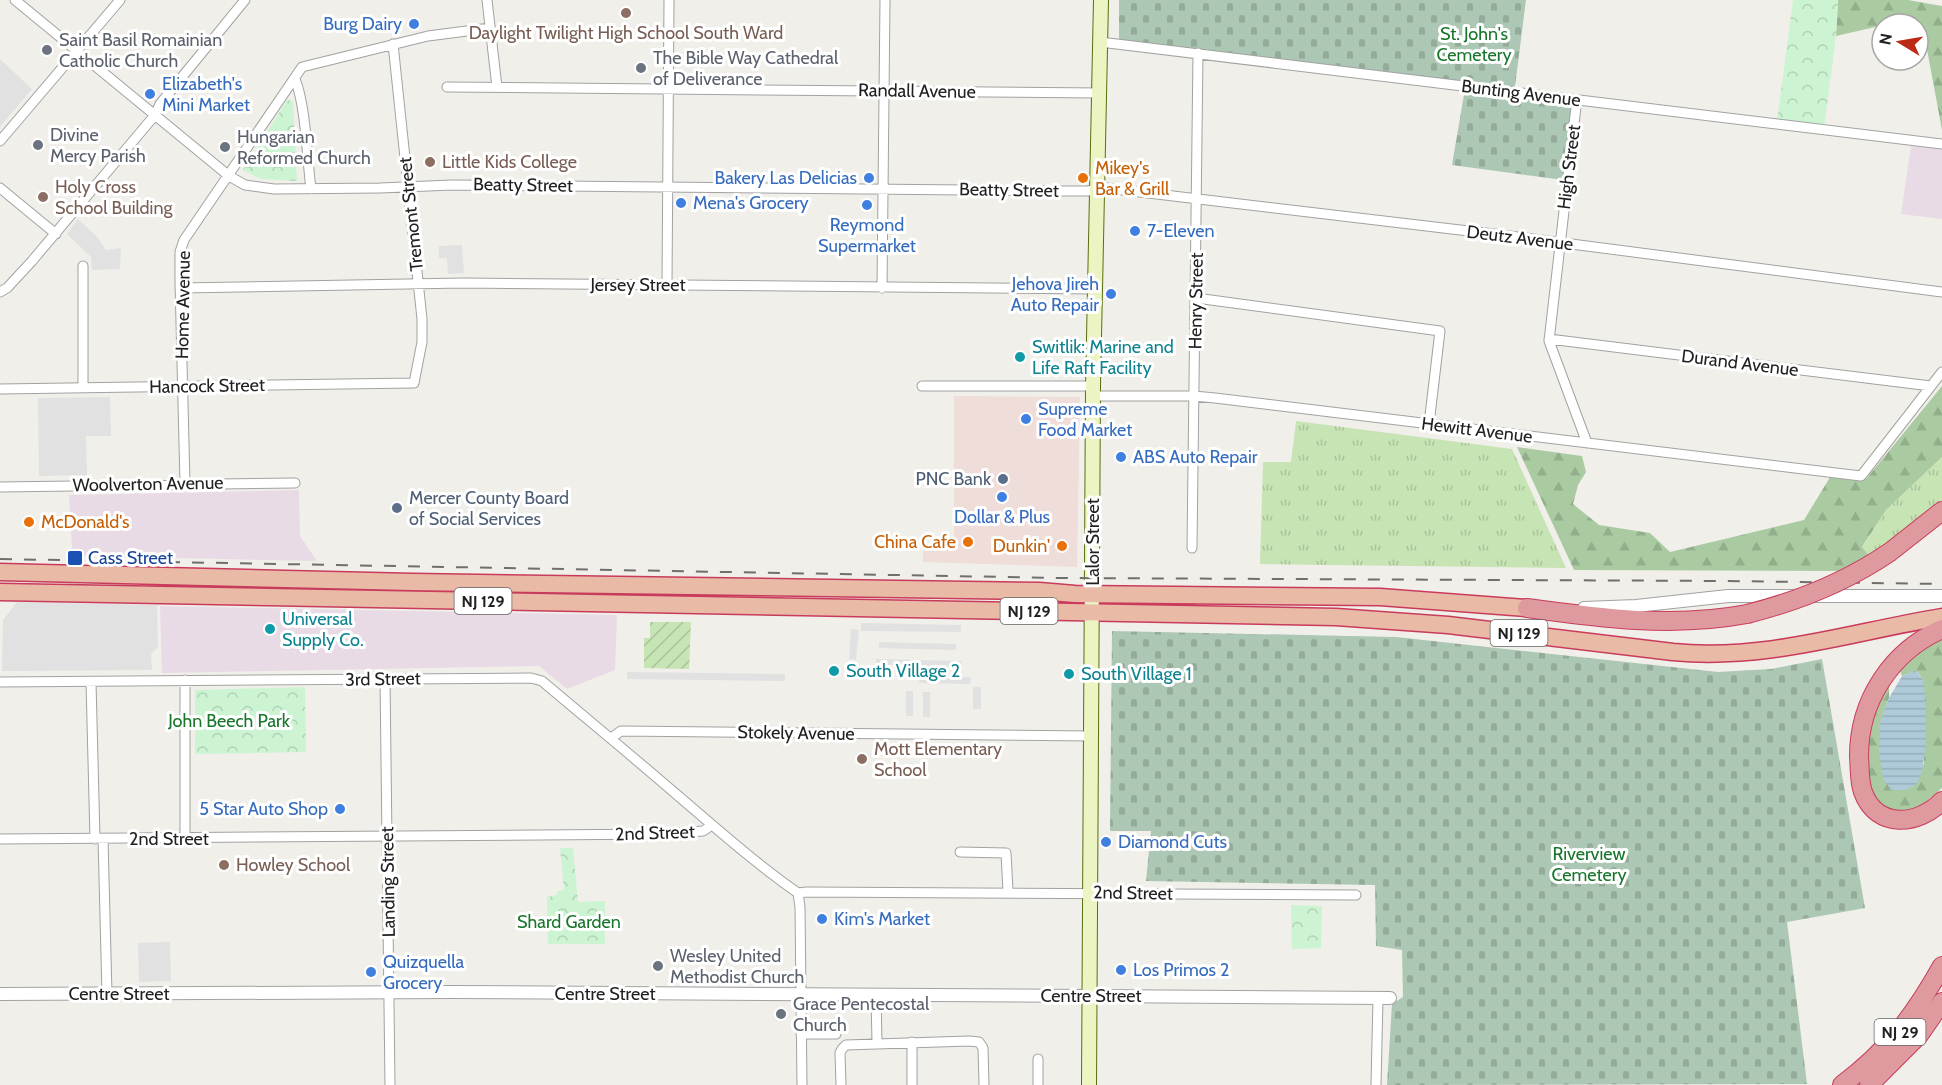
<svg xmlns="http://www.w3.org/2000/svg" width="1942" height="1085" viewBox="0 0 1942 1085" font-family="Cabin,sans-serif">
	<defs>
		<pattern id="grass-tufts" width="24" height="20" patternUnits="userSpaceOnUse" patternTransform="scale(1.5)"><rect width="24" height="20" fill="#c7e4b5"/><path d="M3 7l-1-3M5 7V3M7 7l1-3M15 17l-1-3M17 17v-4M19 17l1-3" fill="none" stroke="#abc39b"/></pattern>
		<pattern id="forest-firs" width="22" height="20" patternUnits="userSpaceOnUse" patternTransform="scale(1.5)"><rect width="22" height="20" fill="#aacba2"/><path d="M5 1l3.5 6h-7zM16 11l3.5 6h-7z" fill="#92ae8b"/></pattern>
		<pattern id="cemetery-stones" width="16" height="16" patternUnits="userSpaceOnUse" patternTransform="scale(1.5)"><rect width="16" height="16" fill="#acc7b3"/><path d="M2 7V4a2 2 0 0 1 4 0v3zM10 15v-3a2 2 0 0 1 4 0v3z" fill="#94ab9a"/></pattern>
		<pattern id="park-crowns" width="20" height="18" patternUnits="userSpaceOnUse" patternTransform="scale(1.5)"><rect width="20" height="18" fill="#ccf4d3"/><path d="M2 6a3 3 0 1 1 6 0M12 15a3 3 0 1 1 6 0" fill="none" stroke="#afd1b5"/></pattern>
		<pattern id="garden-furrows" width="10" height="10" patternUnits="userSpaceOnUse" patternTransform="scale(1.5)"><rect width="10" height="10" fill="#c7e4b5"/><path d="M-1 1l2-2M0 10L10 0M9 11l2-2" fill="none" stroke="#abc39b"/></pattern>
		<pattern id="water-rules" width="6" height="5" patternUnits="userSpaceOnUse" patternTransform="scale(1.5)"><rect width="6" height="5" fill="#aecad9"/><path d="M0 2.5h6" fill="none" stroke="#95adba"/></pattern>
	</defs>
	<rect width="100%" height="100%" fill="#f0efe9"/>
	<path fill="#efddda" d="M954 396 1080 397 1077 567 923 562V543H952L954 540Z"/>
	<path fill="#e9dbe5" d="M1911 146 1942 149V219L1901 214Z
		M299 490 300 536 317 561 85 556 72 548 69 495Z
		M160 606 617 615 615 670 567 689 539 666 162 673Z"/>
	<path fill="url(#grass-tufts)" d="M1296 421 1512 449 1566 568 1260 564 1263 462H1291Z
		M1942 457V500L1870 557 1862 548 1886 510Z"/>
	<path fill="url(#forest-firs)" d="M1838 0H1908L1942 6V130L1923 28 1910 19 1836 36Z
		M1942 386V457L1886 510 1862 547 1870 557 1847 571 1574 570 1517 447 1582 456 1586 472 1578 485 1573 504 1599 525 1650 533 1670 552 1804 520 1832 474 1866 479Z
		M1942 637V788C1914 811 1910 820 1875 802L1864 773 1866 725 1889 681V698L1880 724 1924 765V694L1922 678 1916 670 1902 676 1899 668 1921 647Z"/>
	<path fill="url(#cemetery-stones)" d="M1119 0H1526L1514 94 1581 103 1571 181 1452 165 1465 89 1119 45Z
		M1112 631 1396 637 1718 672 1771 669 1822 659 1865 908 1787 922 1807 1084 1387 1085 1392 1004 1403 997 1402 950 1376 946 1375 885 1146 881 1151 831H1110Z"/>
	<path fill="url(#park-crowns)" d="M1793 0H1838L1836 36 1823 135 1776 129Z
		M287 100 293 101 297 181 261 179 243 170Z
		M305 687 306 752 195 754V690Z
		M560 848H573L578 902 605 901V944H548L547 897 557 895 558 891 564 890Z
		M1291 905 1322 906 1321 948 1292 949Z"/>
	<path fill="url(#garden-furrows)" d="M650 622H691L689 669 644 668V638H650Z"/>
	<path fill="#e1e1e1" d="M0 59 32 89 0 127Z
		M78 219 97 237 106 250 121 248 120 269 92 270 91 257 67 234Z
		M462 245 464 273 448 274 447 258H439V246Z
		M110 397 111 436H86L87 475 39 476 38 398Z
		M17 602 157 605 158 647 151 654 152 670 2 671 3 620Z
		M861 623 961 625V632L861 631Z
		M851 629 859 630 856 660 849 659Z
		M879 642 956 644V650L879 648Z
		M876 659 962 661 961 667 876 665Z
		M627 672 785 674V681L627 679Z
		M920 676 971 677 970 684 919 683Z
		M973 687H981V709H973Z
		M906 691H913V716H906Z
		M923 692H930V717H923Z
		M170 942 171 981 139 982 138 943Z"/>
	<path fill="url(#water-rules)" d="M1916 670C1916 671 1921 677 1922 678 1928 693 1928 771 1917 783 1910 791 1901 790 1891 790L1883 778 1879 751 1880 723 1889 698 1902 676Z"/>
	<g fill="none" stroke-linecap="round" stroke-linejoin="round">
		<g stroke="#a2a2a2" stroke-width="11">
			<path id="minor" d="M15 0 229 176 245 185 274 189 380 188 452 185 1059 191H1088L1106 188 1494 234 1942 292
				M487 0 497 87
				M1100 42 1942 144
				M295 79C306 106 307 159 311 189
				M447 87 1100 93
				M1575 100 1576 107 1549 341 1587 443
				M0 141 120 0
				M0 188 56 234
				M83 266V388
				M667 285 669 0
				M180 288 463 283 1095 289
				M882 288 885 0
				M0 292 7 288 32 261 155 115 160 104 245 0
				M1196 298 1440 331 1429 424
				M1549 339 1931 386
				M922 386H1093
				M0 389 414 383 422 342V319L393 44
				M1093 396H1194L1215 398 1861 476 1942 372
				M185 484 180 281V252L184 240 302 67 428 36 490 28
				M0 487 295 483
				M1192 548 1198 53
				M385 678 390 1085
				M185 680V838
				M0 682 531 678 542 681C587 719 632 756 676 794 716 828 755 863 798 893L807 892 1356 895
				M91 682 95 839
				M611 738 621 731 1091 736
				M0 839 662 834 703 831 712 825
				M103 839 107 994
				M960 852 1006 853 1008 891
				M798 893 800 907 802 1085
				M876 996 877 1043
				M801 1034H836
				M912 1042V1085
				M841 1085 840 1053 842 1049 846 1045 969 1041 979 1042 983 1048 984 1085
				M1038 1085V1059
				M1376 1085 1378 999"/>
		</g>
		<g stroke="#a2a2a2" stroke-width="14">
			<path id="tertiary" d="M1814 596H1942
				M1584 608 1636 606 1728 596H1794
				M0 994 452 992 1390 998"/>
		</g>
		<g stroke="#5a6f11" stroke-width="16">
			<path id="secondary" d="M1089 1085 1093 386 1101 0"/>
		</g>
		<g stroke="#c93b5c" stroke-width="19">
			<path id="trunk" d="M0 572 412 582 1039 591 1075 594 1380 597 1527 608
				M0 592 1336 617 1448 625 1673 652C1767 661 1851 632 1942 617"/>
		</g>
		<g stroke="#c93b5c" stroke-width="20">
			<path id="motorway" d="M1890 552 1942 511
				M1527 608C1600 618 1673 628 1747 614
				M1942 629C1892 651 1859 700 1859 756 1860 768 1859 781 1863 792 1877 830 1919 825 1942 801
				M1842 1085C1888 1050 1914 1016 1942 966
				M1869 1085 1919 1035 1942 1002"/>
		</g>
		<use href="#minor" stroke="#fff" stroke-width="9"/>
		<use href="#tertiary" stroke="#fff" stroke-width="12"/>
		<use href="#secondary" stroke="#ecf4c4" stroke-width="14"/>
		<use href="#trunk" stroke="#e9bba6" stroke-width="16"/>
		<use href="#motorway" stroke="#df9a9f" stroke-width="18"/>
		<path stroke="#6f6f6f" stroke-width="2" stroke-dasharray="12 12" stroke-linecap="butt" d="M0 559 1062 578 1728 581 1942 584"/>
		<g stroke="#c93b5c" stroke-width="20" stroke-linecap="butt">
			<path id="motorway-bridge" d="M1747 614C1799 601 1846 582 1890 552"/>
		</g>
		<use href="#motorway-bridge" stroke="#df9a9f" stroke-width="18"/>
	</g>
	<g fill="#8d6e63" stroke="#fff" stroke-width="2">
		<circle cx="626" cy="13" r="6"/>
		<circle cx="430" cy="162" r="6"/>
		<circle cx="43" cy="197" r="6"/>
		<circle cx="862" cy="759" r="6"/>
		<circle cx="224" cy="865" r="6"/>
	</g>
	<g fill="#3f7fe0" stroke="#fff" stroke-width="2">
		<circle cx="414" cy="24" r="6"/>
		<circle cx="150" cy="94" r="6"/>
		<circle cx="869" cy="178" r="6"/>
		<circle cx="681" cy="203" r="6"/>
		<circle cx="867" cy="205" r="6"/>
		<circle cx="1135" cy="231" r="6"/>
		<circle cx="1111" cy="294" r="6"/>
		<circle cx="1026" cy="419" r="6"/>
		<circle cx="1121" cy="457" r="6"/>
		<circle cx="1002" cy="497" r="6"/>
		<circle cx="340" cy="809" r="6"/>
		<circle cx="1106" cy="842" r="6"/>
		<circle cx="822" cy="919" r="6"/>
		<circle cx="1121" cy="970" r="6"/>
		<circle cx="371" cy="972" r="6"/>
	</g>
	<g fill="#6b7280" stroke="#fff" stroke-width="2">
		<circle cx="47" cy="50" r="6"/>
		<circle cx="641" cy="68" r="6"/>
		<circle cx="38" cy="145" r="6"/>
		<circle cx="225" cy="147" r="6"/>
		<circle cx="658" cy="966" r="6"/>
		<circle cx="781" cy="1014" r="6"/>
	</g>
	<g fill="#e8710a" stroke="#fff" stroke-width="2">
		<circle cx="1083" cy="178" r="6"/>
		<circle cx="29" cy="522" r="6"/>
		<circle cx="968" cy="542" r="6"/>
		<circle cx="1062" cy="546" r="6"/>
	</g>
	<g fill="#0f9aa8" stroke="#fff" stroke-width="2">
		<circle cx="1020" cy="357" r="6"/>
		<circle cx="270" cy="629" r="6"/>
		<circle cx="834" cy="671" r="6"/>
		<circle cx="1069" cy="674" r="6"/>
	</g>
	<g fill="#5c6f8a" stroke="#fff" stroke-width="2">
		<circle cx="1003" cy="479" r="6"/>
		<circle cx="397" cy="508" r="6"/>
	</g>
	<rect fill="#1a4fb4" stroke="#fff" stroke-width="2" x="67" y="550" width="16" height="16" rx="3"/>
	<g text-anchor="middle" stroke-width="6" stroke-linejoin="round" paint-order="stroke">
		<g fill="#fff" stroke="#646464" stroke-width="1.5">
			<rect x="454.5" y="588" width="57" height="26" rx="4.5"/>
			<rect x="1000.5" y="598" width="57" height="26" rx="4.5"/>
			<rect x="1490.5" y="620" width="57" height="26" rx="4.5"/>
			<rect x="1874.5" y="1019" width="51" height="26" rx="4.5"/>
		</g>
		<g font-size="16" font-weight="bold" fill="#212121">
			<text x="483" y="607">NJ 129</text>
			<text x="1029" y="617">NJ 129</text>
			<text x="1519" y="639">NJ 129</text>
			<text x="1900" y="1038">NJ 29</text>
		</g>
		<g font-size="18" fill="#366cbe" stroke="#fff" text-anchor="start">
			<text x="402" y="30" text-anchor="end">Burg Dairy</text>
			<text x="162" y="90">Elizabeth's<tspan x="162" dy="21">Mini Market</tspan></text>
			<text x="857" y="184" text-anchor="end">Bakery Las Delicias</text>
			<text x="693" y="209">Mena's Grocery</text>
			<text x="867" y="231" text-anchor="middle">Reymond<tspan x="867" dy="21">Supermarket</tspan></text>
			<text x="1147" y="237">7-Eleven</text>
			<text x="1099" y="290" text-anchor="end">Jehova Jireh<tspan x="1099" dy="21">Auto Repair</tspan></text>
			<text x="1038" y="415">Supreme<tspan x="1038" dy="21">Food Market</tspan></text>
			<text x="1133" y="463">ABS Auto Repair</text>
			<text x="1002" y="523" text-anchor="middle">Dollar &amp; Plus</text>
			<text x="328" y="815" text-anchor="end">5 Star Auto Shop</text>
			<text x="1118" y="848">Diamond Cuts</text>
			<text x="834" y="925">Kim's Market</text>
			<text x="383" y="968">Quizquella<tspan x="383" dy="21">Grocery</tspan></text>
			<text x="1133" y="976">Los Primos 2</text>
		</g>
		<g font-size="18" fill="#785e54" stroke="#fff" text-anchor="start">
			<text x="626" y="39" text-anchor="middle">Daylight Twilight High School South Ward</text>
			<text x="442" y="168">Little Kids College</text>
			<text x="55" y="193">Holy Cross<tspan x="55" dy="21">School Building</tspan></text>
			<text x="874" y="755">Mott Elementary<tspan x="874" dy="21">School</tspan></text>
			<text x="236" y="871">Howley School</text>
		</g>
		<g font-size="18" fill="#18762b" stroke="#fff">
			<text x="1474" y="40">St. John's<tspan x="1474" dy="21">Cemetery</tspan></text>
			<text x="229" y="727">John Beech Park</text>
			<text x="1589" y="860">Riverview<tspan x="1589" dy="21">Cemetery</tspan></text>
			<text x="569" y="928">Shard Garden</text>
		</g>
		<g font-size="18" fill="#5b616d" stroke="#fff" text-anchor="start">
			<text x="59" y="46">Saint Basil Romainian<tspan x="59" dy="21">Catholic Church</tspan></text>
			<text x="653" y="64">The Bible Way Cathedral<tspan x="653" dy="21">of Deliverance</tspan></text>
			<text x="50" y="141">Divine<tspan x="50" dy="21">Mercy Parish</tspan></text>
			<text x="237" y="143">Hungarian<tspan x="237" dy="21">Reformed Church</tspan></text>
			<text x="670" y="962">Wesley United<tspan x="670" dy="21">Methodist Church</tspan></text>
			<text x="793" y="1010">Grace Pentecostal<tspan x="793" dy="21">Church</tspan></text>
		</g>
		<g font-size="18" fill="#212121" stroke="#fff">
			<text transform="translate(917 91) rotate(1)" y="6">Randall Avenue</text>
			<text transform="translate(1521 93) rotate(7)" y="6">Bunting Avenue</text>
			<text transform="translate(1569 167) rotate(-83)" y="6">High Street</text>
			<text transform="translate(523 185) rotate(1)" y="6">Beatty Street</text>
			<text transform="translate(1009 190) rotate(1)" y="6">Beatty Street</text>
			<text transform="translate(411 214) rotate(-96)" y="6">Tremont Street</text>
			<text transform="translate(1520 238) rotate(7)" y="6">Deutz Avenue</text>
			<text x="638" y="291">Jersey Street</text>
			<text transform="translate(1196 301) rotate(-89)" y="6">Henry Street</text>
			<text transform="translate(183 305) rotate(-89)" y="6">Home Avenue</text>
			<text transform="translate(1740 363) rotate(7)" y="6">Durand Avenue</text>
			<text transform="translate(207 386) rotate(-1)" y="6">Hancock Street</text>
			<text transform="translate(1477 430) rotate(7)" y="6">Hewitt Avenue</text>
			<text transform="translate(148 484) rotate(-1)" y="6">Woolverton Avenue</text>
			<text transform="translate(1093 542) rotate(-90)" y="6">Lalor Street</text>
			<text transform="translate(383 679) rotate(-1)" y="6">3rd Street</text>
			<text transform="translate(796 733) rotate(1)" y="6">Stokely Avenue</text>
			<text transform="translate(655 833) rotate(-2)" y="6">2nd Street</text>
			<text x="169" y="845">2nd Street</text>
			<text transform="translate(388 882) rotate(-91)" y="6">Landing Street</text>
			<text transform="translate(1133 893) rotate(1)" y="6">2nd Street</text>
			<text x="119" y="1000">Centre Street</text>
			<text x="605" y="1000">Centre Street</text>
			<text x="1091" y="1002">Centre Street</text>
		</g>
		<g font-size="18" fill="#c56008" stroke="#fff" text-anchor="start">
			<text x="1095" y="174">Mikey's<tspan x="1095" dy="21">Bar &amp; Grill</tspan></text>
			<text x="41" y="528">McDonald's</text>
			<text x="956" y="548" text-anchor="end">China Cafe</text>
			<text x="1050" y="552" text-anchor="end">Dunkin'</text>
		</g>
		<g font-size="18" fill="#0d838f" stroke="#fff" text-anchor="start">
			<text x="1032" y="353">Switlik: Marine and<tspan x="1032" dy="21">Life Raft Facility</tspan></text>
			<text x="282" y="625">Universal<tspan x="282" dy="21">Supply Co.</tspan></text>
			<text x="846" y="677">South Village 2</text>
			<text x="1081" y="680">South Village 1</text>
		</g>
		<g font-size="18" fill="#4e5e75" stroke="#fff" text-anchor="end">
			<text x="991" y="485">PNC Bank</text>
			<text x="409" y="504" text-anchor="start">Mercer County Board<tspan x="409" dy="21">of Social Services</tspan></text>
		</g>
		<g font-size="18" fill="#164399" stroke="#fff" text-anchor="start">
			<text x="88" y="564">Cass Street</text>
		</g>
	</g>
	<g transform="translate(1900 42) rotate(281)"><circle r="28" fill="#ffffff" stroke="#a6a6a6" stroke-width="1.5"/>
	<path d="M0-4.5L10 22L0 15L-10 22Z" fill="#bc2916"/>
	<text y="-9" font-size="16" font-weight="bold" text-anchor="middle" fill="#212121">N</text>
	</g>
</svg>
